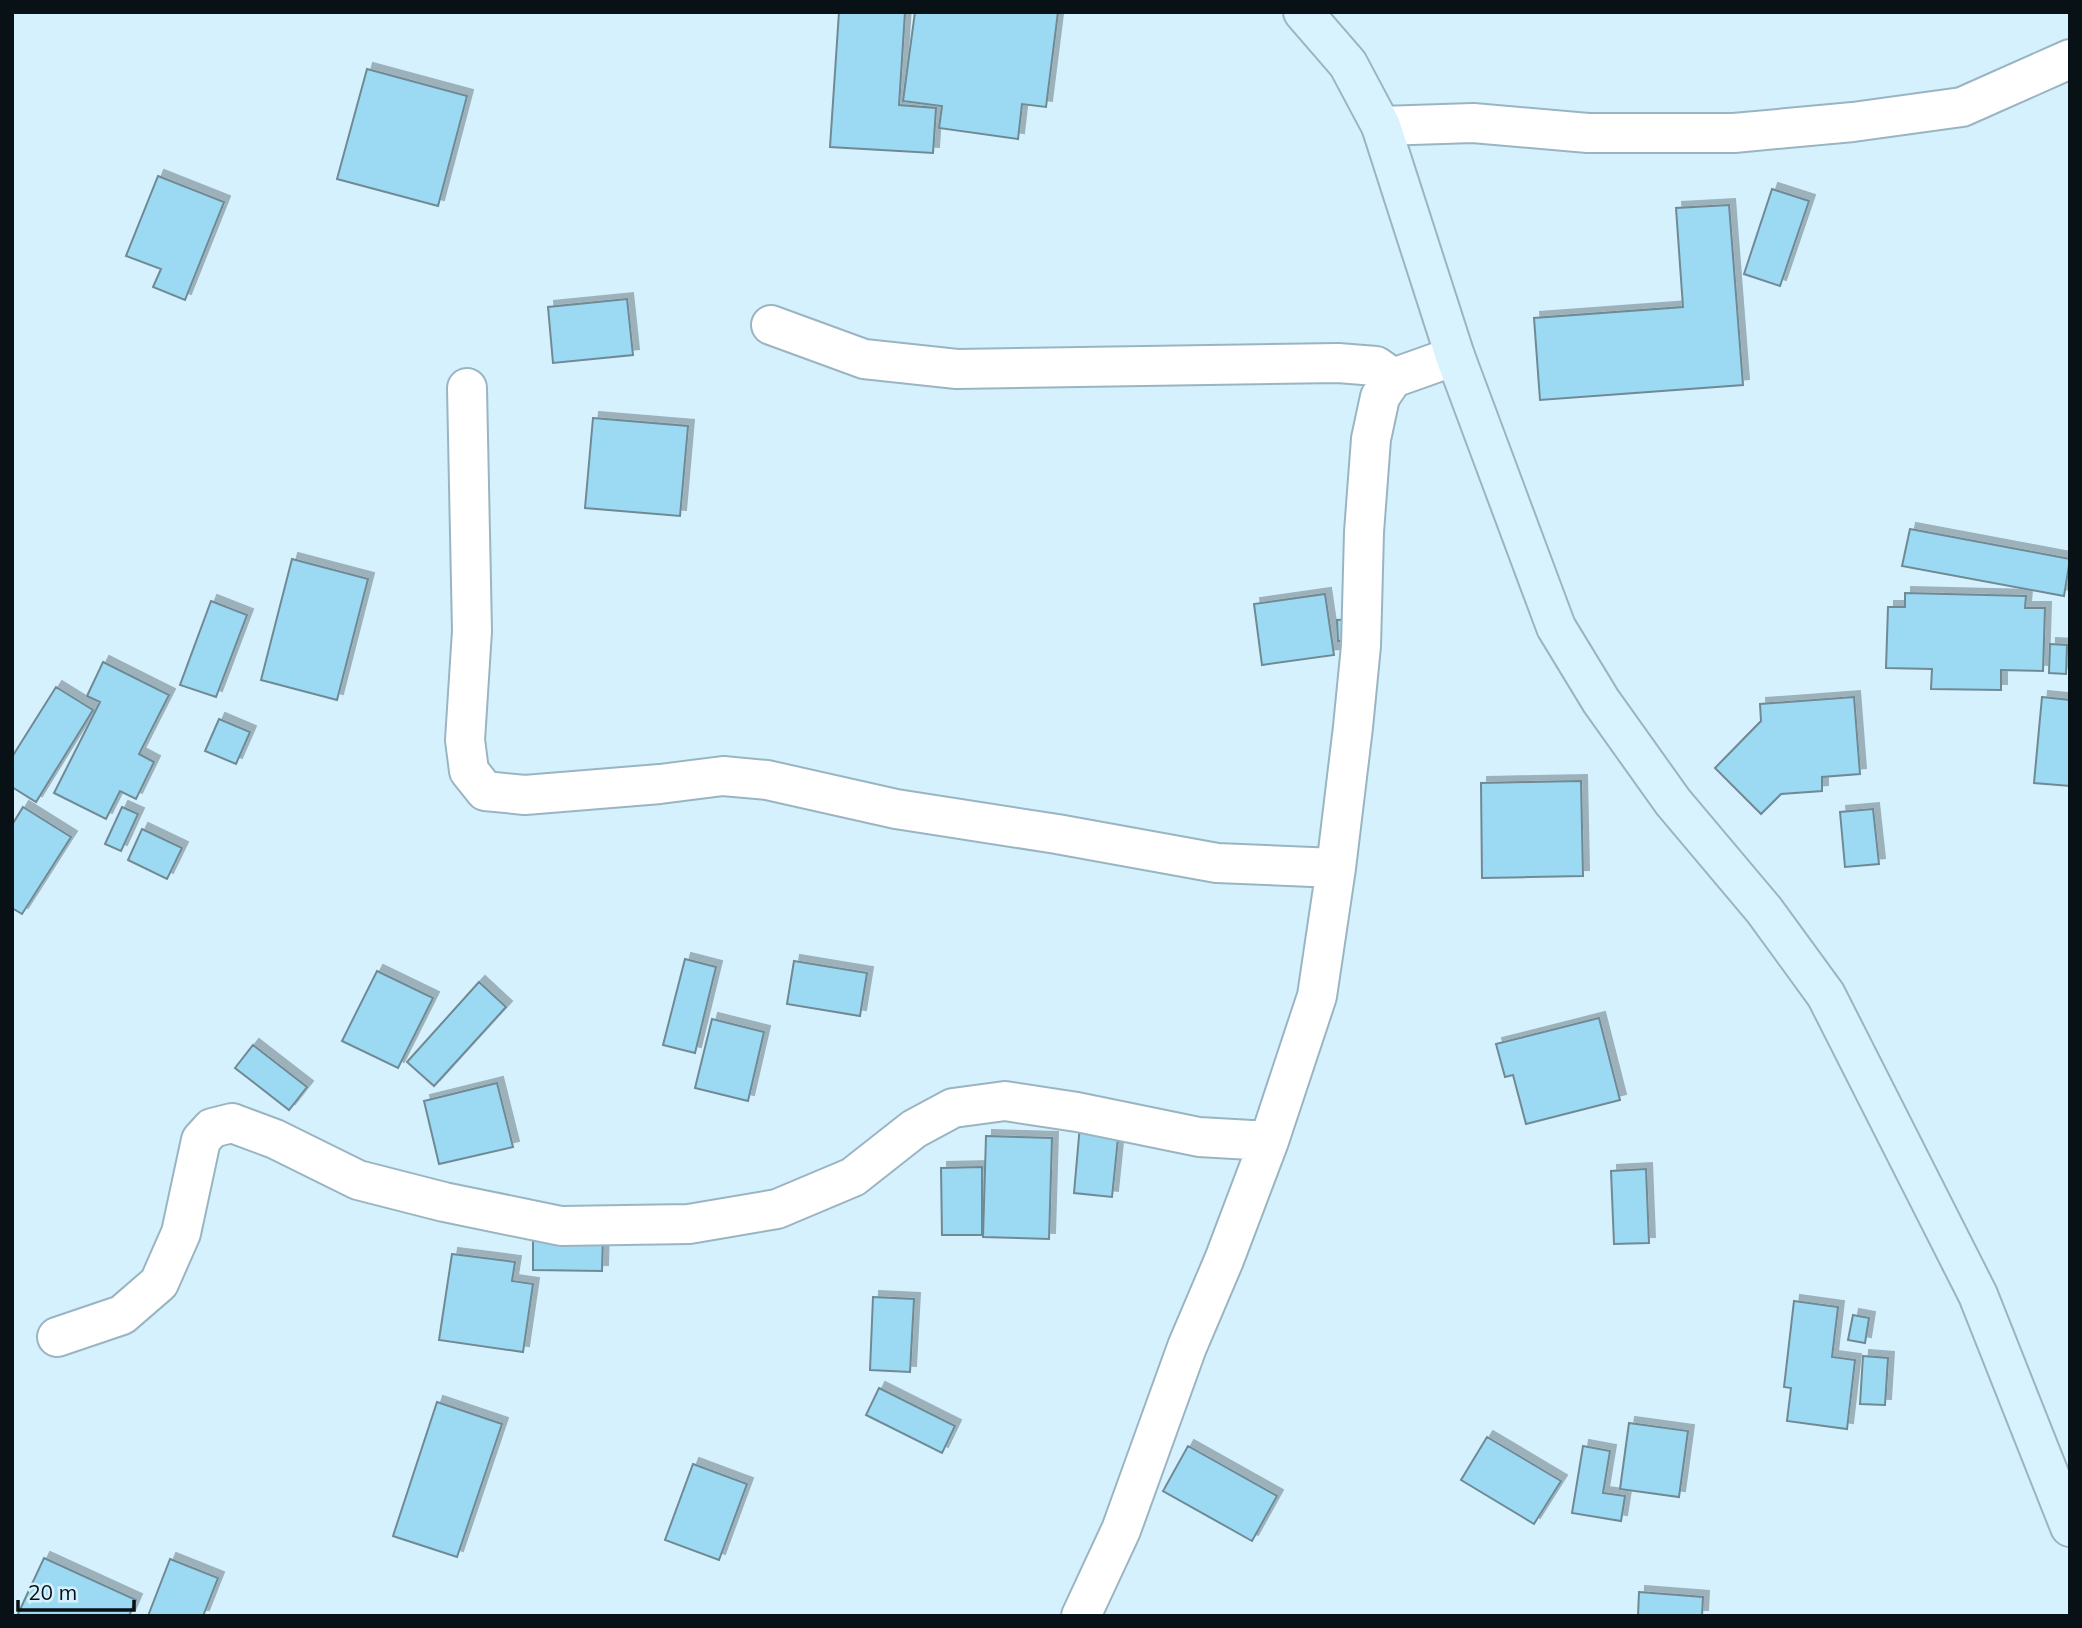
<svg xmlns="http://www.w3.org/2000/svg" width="2082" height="1628" viewBox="0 0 2082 1628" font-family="Mulish,sans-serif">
	<defs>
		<filter id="shadow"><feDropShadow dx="6" dy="-6" stdDeviation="0" flood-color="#0004"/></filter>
	</defs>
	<rect width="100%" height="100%" fill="#d5f1fe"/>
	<path fill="#9cdaf4" stroke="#708a95" stroke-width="2" filter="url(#shadow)" d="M839 12H905L899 105 936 108 933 153 830 147Z
		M915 12H1058L1046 107 1022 104 1018 139 939 128 942 106 903 101Z
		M367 69 467 96 438 206 337 179Z
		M158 176 224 202 185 300 153 287 161 269 126 256Z
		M1772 189 1809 201 1780 286 1744 274Z
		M1729 205 1743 385 1540 400 1534 318 1683 307 1676 208Z
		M627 299 633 355 553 363 548 307Z
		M593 418 688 426 680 516 585 508Z
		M1910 529 2070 559 2064 596 1902 566Z
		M292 559 368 579 337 700 261 680Z
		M1905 593 2026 596 2025 608H2045L2043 671 2001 670V690L1931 689 1932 669 1886 668 1888 607H1905Z
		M1325 594 1334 655 1262 665 1254 604Z
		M211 601 247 615 216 697 180 685Z
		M1353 619 1354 640 1338 641 1337 620Z
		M2050 644 2067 645 2066 674 2049 673Z
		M103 662 169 695 139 754 154 762 136 799 120 791 106 819 54 793 100 702 87 696Z
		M56 687 93 710 36 802 12 787V757Z
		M1854 697 1860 774 1822 777V791L1781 794 1761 814 1715 768 1761 721 1760 704Z
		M2042 697 2070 700V786L2034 783Z
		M219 719 250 732 236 764 205 751Z
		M1581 781 1583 876 1482 878 1481 783Z
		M23 807 71 837 22 914 12 908V825Z
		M122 807 138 814 121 851 105 844Z
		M1873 809 1879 864 1845 867 1840 812Z
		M142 829 182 848 167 879 128 860Z
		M685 959 716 967 695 1053 663 1045Z
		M794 961 867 973 860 1016 787 1004Z
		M377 971 433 998 398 1068 342 1041Z
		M479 982 506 1007 434 1086 407 1062Z
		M1599 1018 1620 1100 1526 1124 1513 1075 1505 1077 1496 1044Z
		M712 1019 764 1032 748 1101 695 1088Z
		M253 1045 307 1087 289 1110 235 1068Z
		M497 1083 513 1147 439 1164 424 1101Z
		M1080 1125 1119 1128 1112 1197 1074 1193Z
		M986 1136 1052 1138 1049 1239 983 1237Z
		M982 1167V1235H942L941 1168Z
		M1646 1169 1649 1243 1614 1244 1611 1171Z
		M533 1231 603 1233 602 1271 533 1270Z
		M452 1254 515 1262 512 1281 533 1284 523 1352 439 1340Z
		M873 1297 914 1299 910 1372 870 1370Z
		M1794 1301 1838 1307 1832 1357 1855 1360 1847 1429 1787 1421 1791 1388 1784 1387Z
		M1853 1315 1869 1318 1865 1343 1848 1340Z
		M1863 1356 1888 1358 1885 1405 1860 1404Z
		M879 1388 955 1426 942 1453 866 1415Z
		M437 1402 502 1424 457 1557 393 1536Z
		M1629 1423 1688 1431 1679 1497 1620 1489Z
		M1487 1437 1561 1481 1534 1524 1461 1480Z
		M1188 1446 1277 1496 1252 1541 1163 1491Z
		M1583 1446 1610 1451 1603 1493 1625 1496 1621 1521 1572 1513Z
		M693 1464 747 1484 719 1560 665 1540Z
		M44 1558 136 1600 129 1616H17Z
		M170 1559 218 1578 203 1616H148Z
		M1639 1592 1703 1597 1702 1616H1638Z"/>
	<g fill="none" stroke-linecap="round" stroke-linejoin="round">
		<g stroke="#9ab5c1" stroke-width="42">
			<path id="street" d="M1381 126 1473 123 1588 133H1734L1853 122 1962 107 2070 59
				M771 325 864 359 957 369 1338 363 1376 366 1393 378
				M467 388 472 631 465 740 469 771 485 791 525 795 660 784 723 776 767 780 896 809 1057 834 1217 863 1336 868
				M57 1337 122 1315 159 1283 181 1233 201 1140 212 1128 232 1123 275 1139 358 1180 444 1202 561 1226 689 1224 777 1209 853 1177 914 1129 953 1108 1005 1101 1077 1112 1199 1137 1269 1141
				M1081 1616 1121 1530 1187 1347 1224 1260 1269 1141 1317 996 1336 868 1353 727 1361 646 1364 532 1371 439 1380 397 1393 378 1455 356"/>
		</g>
		<g stroke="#9ab5c1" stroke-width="42">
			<path id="secondary" d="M1303 12 1348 64 1381 126 1455 356 1556 627 1601 701 1673 802 1764 910 1826 995 1978 1295 2070 1527"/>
		</g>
		<use href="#street" stroke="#fff" stroke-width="38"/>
		<use href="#secondary" stroke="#d8f3fd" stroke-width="38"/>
	</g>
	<rect width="2082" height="1628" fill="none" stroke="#081116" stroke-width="28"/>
	<path d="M18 1600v10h116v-10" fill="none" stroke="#081116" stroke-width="3.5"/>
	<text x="28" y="1600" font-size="21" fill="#081116" stroke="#d5f1fe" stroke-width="5" paint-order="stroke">20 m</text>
</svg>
